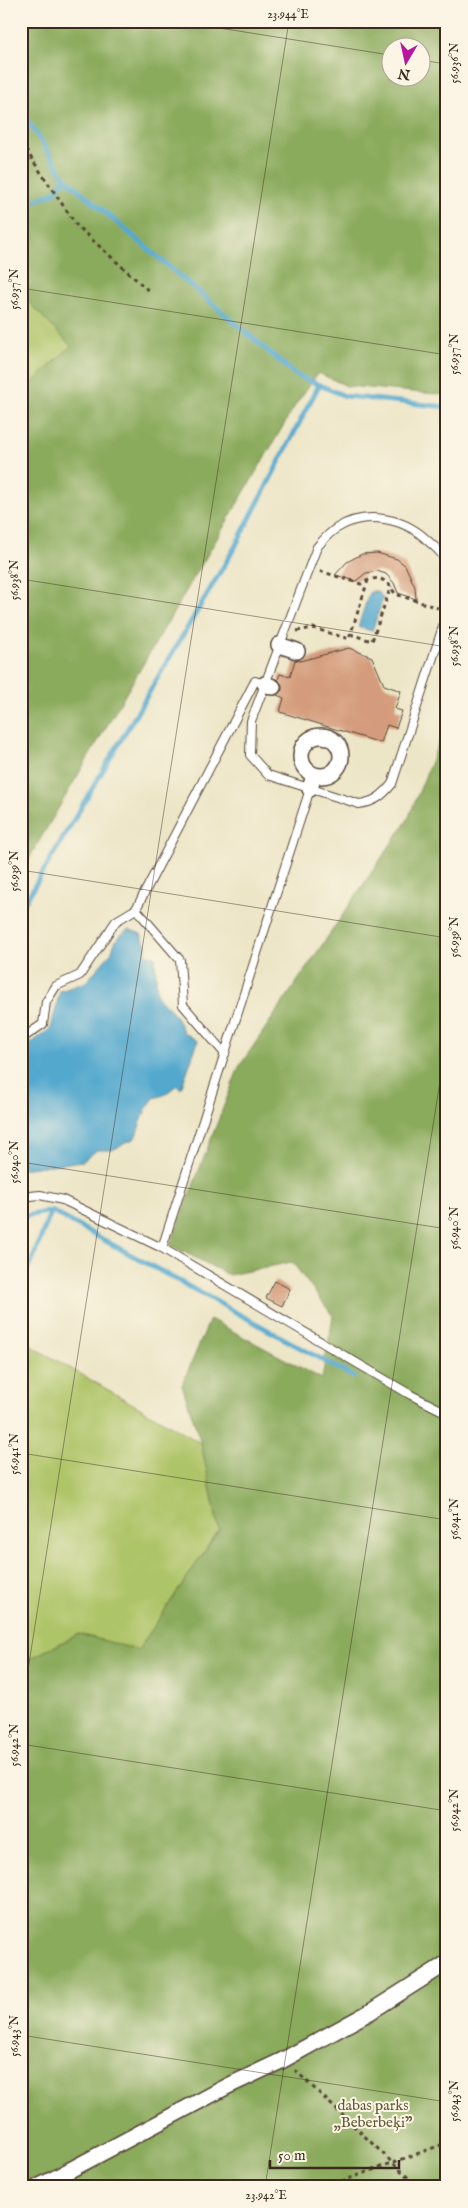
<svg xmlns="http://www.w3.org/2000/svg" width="468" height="2208" viewBox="0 0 468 2208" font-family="'IM FELL English',serif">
	<rect width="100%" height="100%" fill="#fcf5e5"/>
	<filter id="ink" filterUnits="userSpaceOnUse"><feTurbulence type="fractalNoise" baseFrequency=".02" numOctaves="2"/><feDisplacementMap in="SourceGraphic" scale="10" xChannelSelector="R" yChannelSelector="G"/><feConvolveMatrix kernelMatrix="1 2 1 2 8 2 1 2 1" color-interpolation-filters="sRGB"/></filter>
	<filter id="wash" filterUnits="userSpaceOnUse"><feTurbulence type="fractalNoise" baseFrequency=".0096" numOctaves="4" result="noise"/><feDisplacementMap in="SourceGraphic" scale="20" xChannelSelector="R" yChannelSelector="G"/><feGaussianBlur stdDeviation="1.12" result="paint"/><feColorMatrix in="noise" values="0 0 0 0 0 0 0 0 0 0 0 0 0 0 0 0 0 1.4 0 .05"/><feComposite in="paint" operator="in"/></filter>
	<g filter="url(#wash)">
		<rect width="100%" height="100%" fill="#ece5c6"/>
		<path fill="#aec468" stroke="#747743" d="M21 294 71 346 21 394Z
			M21 1340 201 1443 219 1530 138 1650 79 1634 25 1661 21 1660Z"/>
		<path fill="#8aaa5c" stroke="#626a3d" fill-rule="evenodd" d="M21 21H447V395L347 386 318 373 296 404 21 872V394L71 346 21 294ZM390 48H420V78H390Z
			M447 722V2187H21V1660L26 1661 79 1634 138 1650 219 1530 201 1443 182 1385 210 1319 322 1379 333 1316 292 1262 229 1275 170 1245 239 1067 408 819Z"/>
		<path fill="#52a8ce" stroke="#466976" d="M373 591H377L383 598 372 631 358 627 369 593Z
			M128 929 141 934 146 945V955L155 956 157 996 174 1013 184 1033 198 1041 181 1089 177 1085 164 1095 154 1098 146 1109 135 1138 112 1150H97L83 1161 21 1169V1051L51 1028 60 991 86 982 111 953 116 940Z"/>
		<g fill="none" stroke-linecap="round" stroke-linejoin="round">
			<path stroke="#52a8ce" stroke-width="5" d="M21 110 65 178 296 375 345 396 447 407
				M21 207 55 192 65 178
				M21 909 235 547 319 385
				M21 1217 51 1211 354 1377
				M21 1280 32 1261 51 1211"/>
		</g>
		<g id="blocks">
			<path fill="#d49c7c" d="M377 553 397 559 405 565 415 587 416 599 398 593 394 583 386 574 377 571 366 573 356 581 335 575 347 562 362 554Z
				M349 648 372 657 384 685 401 691 395 709 402 711 396 728 387 725 381 743 280 712 284 698 277 695 282 690V685L278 679 280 674 290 677 295 660 300 661Z
				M275 1281 290 1289 282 1306 266 1298Z"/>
		</g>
	</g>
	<g filter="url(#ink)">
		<use href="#blocks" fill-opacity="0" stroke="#564637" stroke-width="1"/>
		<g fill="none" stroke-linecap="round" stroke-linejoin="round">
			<g stroke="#564637" stroke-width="10">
				<path id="service" d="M447 565C444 554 436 548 428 541 405 518 366 510 337 528 330 532 323 540 317 547L251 721 250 755 268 775 359 804C375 802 382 796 392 784L447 614
					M21 1039 43 1024 46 1002 56 986 80 975 116 921 136 909
					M225 1054 183 1005 180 960 136 909 255 681 265 684
					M21 1197 40 1195 63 1200 162 1248 411 1395 447 1413
					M162 1248 310 789"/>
			</g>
			<g stroke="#564637" stroke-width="18">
				<path id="minor" d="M279 645 297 651
					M265 684 273 687
					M301 756a20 20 0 1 1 40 0a20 20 0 1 1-40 0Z
					M310 789 314 775
					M38 2187 228 2086 283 2060 370 2012 447 1963"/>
			</g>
			<path stroke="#564637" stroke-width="3" stroke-dasharray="4 4" stroke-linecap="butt" d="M21 143 77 226 150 292
				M320 571 361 584C377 574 387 578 395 594L438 608
				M297 631 313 628 349 639 368 580
				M350 634 372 641 391 586
				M295 2070 418 2187
				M326 2187 441 2145 447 2141"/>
			<use href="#service" stroke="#fff" stroke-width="8"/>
			<use href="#minor" stroke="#fff" stroke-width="15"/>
		</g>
	</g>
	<path fill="none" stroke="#3b2a1e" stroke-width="1" stroke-opacity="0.45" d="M175 21 390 55M420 60 447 64M21 288 447 355M21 579 447 647M21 870 447 938M21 1162 447 1229M21 1453 447 1520M21 1714 289 21M21 1744 447 1811M21 2035 447 2102M265 2187 447 1037"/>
	<g text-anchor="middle" stroke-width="4" stroke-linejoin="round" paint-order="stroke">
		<g font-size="15" fill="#5e5834" stroke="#fcf5e5">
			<text x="373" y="2110">dabas parks<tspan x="373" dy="17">„Beberbeķi”</tspan></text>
		</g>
	</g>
	<rect width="468" height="2208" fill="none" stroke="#fcf5e5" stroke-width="55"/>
	<g transform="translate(406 62) rotate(189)"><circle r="24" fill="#fcf5e5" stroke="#afa495"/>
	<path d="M0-4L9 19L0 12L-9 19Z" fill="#b5179e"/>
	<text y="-8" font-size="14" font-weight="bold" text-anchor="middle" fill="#3b2a1e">N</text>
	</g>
	<path d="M270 2160v8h129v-8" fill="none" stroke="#3b2a1e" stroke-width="2.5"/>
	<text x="278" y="2160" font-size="15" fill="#3b2a1e" stroke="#fcf5e5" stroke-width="4" paint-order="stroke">50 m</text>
	<rect x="28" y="28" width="412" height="2152" fill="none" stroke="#3b2a1e" stroke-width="2"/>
	<g font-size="12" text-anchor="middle" fill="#3b2a1e">
		<text x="288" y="18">23.944°E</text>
		<text transform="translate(454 63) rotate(-90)" y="4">56.936°N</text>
		<text transform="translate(14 289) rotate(-90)" y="4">56.937°N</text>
		<text transform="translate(454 354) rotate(-90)" y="4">56.937°N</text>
		<text transform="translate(14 580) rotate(-90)" y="4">56.938°N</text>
		<text transform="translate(454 646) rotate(-90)" y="4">56.938°N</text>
		<text transform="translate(14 871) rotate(-90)" y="4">56.939°N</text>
		<text transform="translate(454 937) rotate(-90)" y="4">56.939°N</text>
		<text transform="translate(14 1162) rotate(-90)" y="4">56.940°N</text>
		<text transform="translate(454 1228) rotate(-90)" y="4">56.940°N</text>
		<text transform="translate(14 1454) rotate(-90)" y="4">56.941°N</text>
		<text transform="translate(454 1519) rotate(-90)" y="4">56.941°N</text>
		<text transform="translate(14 1745) rotate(-90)" y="4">56.942°N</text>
		<text transform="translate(454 1810) rotate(-90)" y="4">56.942°N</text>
		<text transform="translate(14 2036) rotate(-90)" y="4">56.943°N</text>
		<text transform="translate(454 2101) rotate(-90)" y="4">56.943°N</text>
		<text x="266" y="2199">23.942°E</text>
	</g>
</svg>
